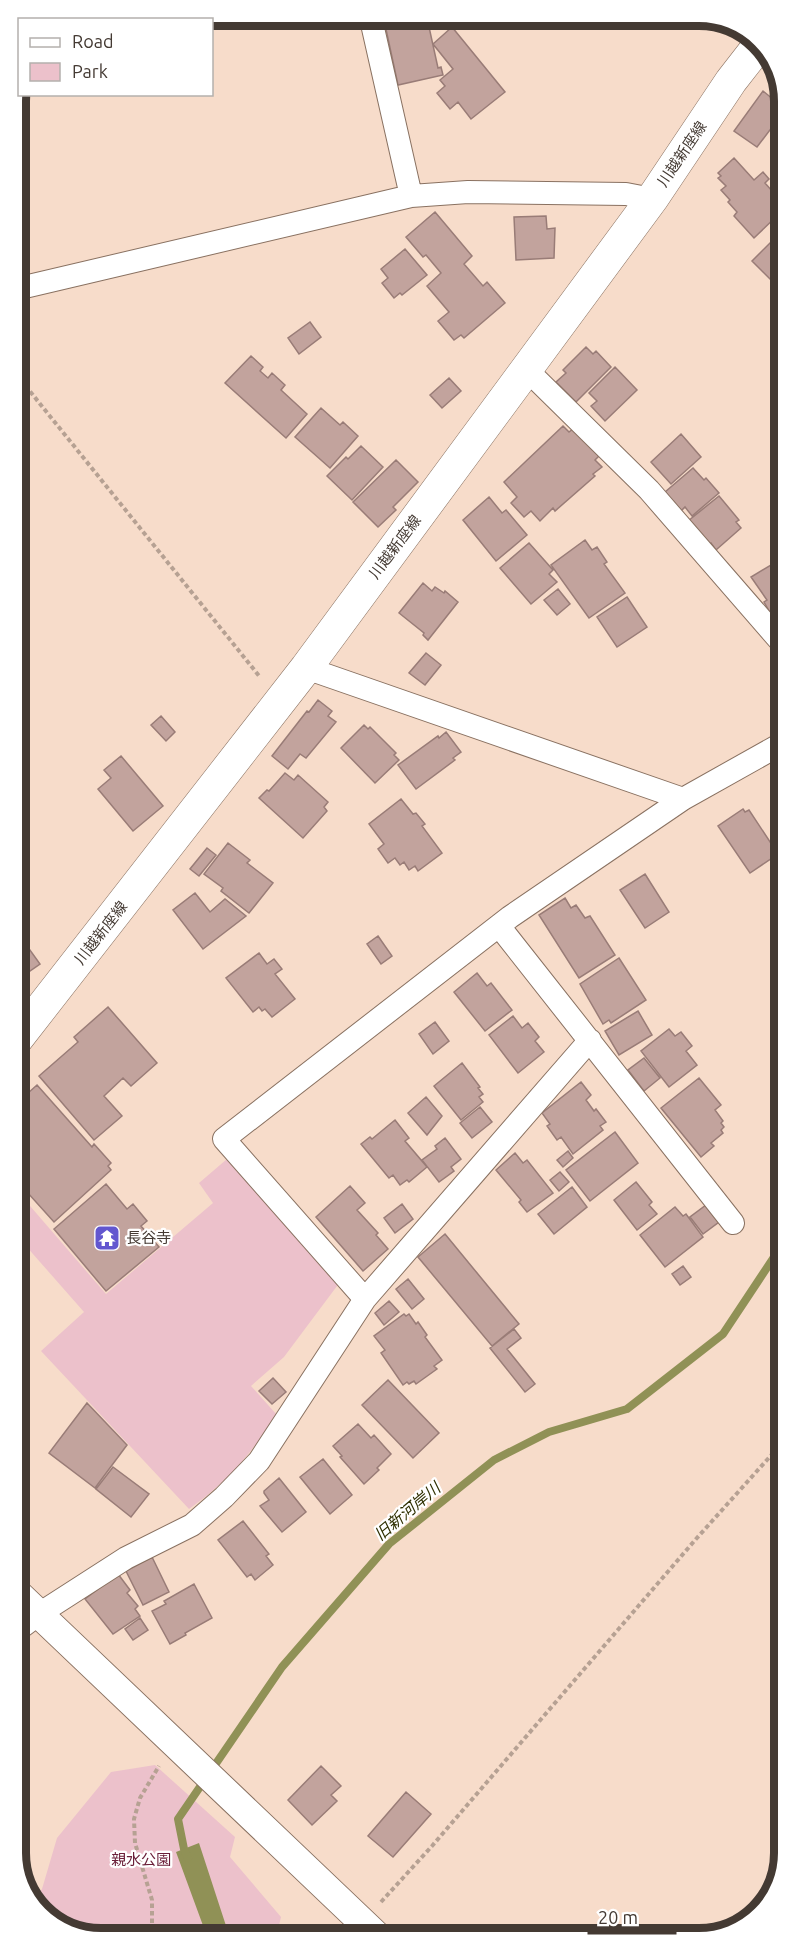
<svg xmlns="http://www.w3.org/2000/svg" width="799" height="1954" viewBox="0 0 799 1954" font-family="Ubuntu,'Noto Sans JP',sans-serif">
	<rect width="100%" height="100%" fill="#f7dcca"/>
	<path fill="#ecc1cb" d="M227 1159 340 1282 284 1357 251 1386 277 1415C249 1455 230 1480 189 1509L41 1351 84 1312 18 1237V1192L106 1294 213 1203 199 1183Z
		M155 1765 235 1837 230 1857 281 1917 276 1938 94 1939 48 1921 34 1901 42 1889 57 1838 111 1772Z"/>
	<path fill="#909156" d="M199 1843 230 1938H197L196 1932 205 1931 176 1852Z"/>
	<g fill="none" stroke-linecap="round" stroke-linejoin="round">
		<path stroke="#909156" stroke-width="8" d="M188 1858 184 1849 178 1819 282 1667 389 1544 494 1460 549 1432 627 1409 723 1334 782 1245"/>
	</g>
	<path fill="#c2a39d" stroke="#997c77" stroke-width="1.5" d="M408 15H429L432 27H429L438 68 441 67 443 75 398 85 384 20Z
		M452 27 505 92 471 119 458 102 450 109 437 93 445 86 440 80 453 69 433 44Z
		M763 91 779 104 772 113 779 118 757 147 734 131Z
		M734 158 754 180 763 172 769 179 765 183 780 200V213L754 238 734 216 737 212 728 202 730 200 721 190 726 186 718 178 721 176 718 173Z
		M435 212 472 256 464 264 483 286 487 282 505 303 464 338 461 335 454 340 438 321 449 312 427 286 441 273 426 255 423 257 406 237Z
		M546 216 547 229 555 228 554 258 516 260 514 217Z
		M779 234 780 235V289L752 261Z
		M405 249 427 275 402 295 400 293 394 298 382 283 388 278 381 269Z
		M310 322 321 337 299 354 288 338Z
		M586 347 593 354 596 351 611 367 576 402 556 382 566 373 563 370Z
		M251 356 263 367 260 371 268 378 272 373 285 385 281 390 307 414 286 438 225 383Z
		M615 367 637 390 605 421 591 406 597 401 589 393Z
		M449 378 461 391 442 408 430 395Z
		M321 408 340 425 343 422 358 436 330 468 295 437Z
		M563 426 569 432 574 428 599 456 595 460 602 467 593 474 595 476 555 511 553 508 540 521 531 511 524 517 511 503 517 497 504 482Z
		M681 434 701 457 671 484 651 462Z
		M361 446 383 467 352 500 327 476 346 457 348 459Z
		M396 460 418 482 393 507 396 510 378 527 353 502Z
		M693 468 704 480 706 478 719 493 692 516 685 507 681 511 665 492Z
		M719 496 739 520 736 522 741 528 716 550 711 543 708 545 688 521Z
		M489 497 502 513 506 510 527 535 496 561 463 520Z
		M585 540 592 550 597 547 607 562 604 564 625 593 589 618 551 565Z
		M529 543 553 570 549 574 557 582 531 604 500 568Z
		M781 559V611L772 616 764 602 767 600 751 577Z
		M423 583 432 591 435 587 444 593 445 591 458 602 428 640 423 635 424 633 399 613Z
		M558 589 570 604 557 615 544 600Z
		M627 597 647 627 617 647 597 617Z
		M426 653 441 665 425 685 409 673Z
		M318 700 332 711 328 716 336 722 306 758 300 754 288 769 272 756 307 711 309 712Z
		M161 716 175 732 166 741 151 725Z
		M364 725 368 729 370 727 396 753 394 755 399 760 375 783 341 748Z
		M446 732 461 752 453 758 455 760 416 789 398 765 438 736 439 738Z
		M121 756 163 806 133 831 98 789 111 778 104 770Z
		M285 773 294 780 298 775 328 802 324 807 327 811 303 838 259 798 267 790 269 791Z
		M401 799 413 814 416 813 425 824 422 826 442 853 418 871 415 866 409 870 404 862 400 865 395 858 388 863 378 849 384 844 369 824Z
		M743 809 745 812 749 810 778 854 750 873 718 826Z
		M228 843 250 860 247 863 273 883 249 913 221 891 223 888 204 874Z
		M207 848 216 855 199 876 190 869Z
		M645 874 669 912 645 928 620 890Z
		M195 893 210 912 225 899 246 916 203 949 173 910Z
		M565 898 571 908 576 905 585 918 590 916 615 955 579 978 539 915Z
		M17 932 40 964 17 980Z
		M378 936 392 956 381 964 367 944Z
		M259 953 267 964 274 959 282 969 275 974 295 999 272 1017 265 1009 262 1011 259 1007 253 1012 226 978Z
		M619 958 646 1000 611 1023 609 1020 603 1024 580 984Z
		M477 973 487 986 491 983 512 1010 485 1031 454 992Z
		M108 1007 157 1063 131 1086 123 1078 104 1096 122 1116 94 1140 39 1076 78 1042 74 1037Z
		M638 1011 652 1035 619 1055 605 1031Z
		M513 1016 522 1028 528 1023 539 1037 535 1041 544 1052 518 1073 489 1035Z
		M435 1022 449 1041 433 1054 419 1034Z
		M669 1029 675 1036 681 1032 692 1046 686 1051 697 1065 669 1087 641 1051Z
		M644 1058 660 1078 644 1091 628 1070Z
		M462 1063 480 1087 478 1088 483 1094 479 1097 483 1102 461 1120 434 1086Z
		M699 1078 721 1105 715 1110 723 1121 721 1123 724 1127 721 1130 723 1133 711 1143 714 1146 701 1157 661 1108Z
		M581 1082 591 1095 586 1100 594 1111 596 1109 606 1122 600 1126 603 1130 573 1154 561 1137 557 1140 547 1126 550 1124 542 1113Z
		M37 1085 92 1147 94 1144 111 1163 108 1166 111 1170 54 1222 18 1182V1102Z
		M426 1097 442 1116 427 1135 408 1113Z
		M480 1107 492 1122 472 1138 460 1123Z
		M395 1120 409 1138 405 1141 427 1167 409 1182 407 1180 400 1185 393 1175 389 1178 361 1144 370 1137 372 1139Z
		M615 1132 638 1163 590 1201 566 1170Z
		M445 1138 461 1159 451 1167 454 1171 439 1182 422 1160 437 1149 435 1146Z
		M568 1151 573 1158 563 1167 557 1160Z
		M515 1153 523 1163 527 1160 553 1193 527 1212 519 1202 521 1200 496 1170Z
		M560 1172 569 1182 559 1191 550 1180Z
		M636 1182 652 1202 649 1205 657 1214 637 1230 614 1200Z
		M106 1184 127 1209 133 1204 147 1221 141 1226 159 1247 106 1291 54 1229Z
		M350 1186 365 1203 357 1210 378 1233 376 1235 388 1249 363 1271 316 1217Z
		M572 1187 587 1207 554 1234 538 1214Z
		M402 1204 413 1219 395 1233 384 1218Z
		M706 1205 719 1222 703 1234 690 1217Z
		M675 1207 683 1216 686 1214 703 1237 665 1267 640 1235Z
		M445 1234 519 1324 492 1346 418 1257Z
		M683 1266 691 1277 680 1285 672 1274Z
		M408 1279 424 1299 412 1309 396 1289Z
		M389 1301 399 1312 384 1325 375 1313Z
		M404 1314 406 1316 409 1314 416 1324 418 1322 427 1335 425 1337 442 1360 434 1366 437 1369 416 1384 414 1381 409 1384 407 1382 403 1385 381 1353 385 1350 374 1336Z
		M514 1329 521 1338 507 1349 535 1384 525 1392 490 1348Z
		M273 1378 286 1392 272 1404 259 1391Z
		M388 1380 439 1433 413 1458 362 1405Z
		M87 1403 127 1445 95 1488 49 1453Z
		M358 1424 371 1438 374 1435 391 1454 377 1468 379 1470 364 1484 340 1457 342 1456 333 1446Z
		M323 1459 352 1495 330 1514 300 1477Z
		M113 1467 149 1494 131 1517 96 1489Z
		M279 1478 306 1512 282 1532 260 1506 269 1500 264 1493V1491Z
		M243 1521 269 1554 266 1556 273 1565 255 1580 251 1574 247 1577 218 1540Z
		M152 1557 169 1592 143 1605 126 1571Z
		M118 1574 130 1590 127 1593 138 1606 135 1609 140 1616 113 1634 85 1599Z
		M194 1584 212 1618 185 1633 186 1635 170 1644 152 1611 166 1604 164 1601Z
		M140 1618 148 1630 133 1640 125 1629Z
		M321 1766 341 1786 331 1795 337 1801 312 1825 288 1800Z
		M406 1792 431 1814 393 1857 368 1836Z"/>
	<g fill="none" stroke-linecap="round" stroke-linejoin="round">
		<g stroke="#897161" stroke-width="12">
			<path id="service" d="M578 1936 579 1930"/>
		</g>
		<g stroke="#897161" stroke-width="24">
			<path id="minor" d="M370 15 411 196
				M16 289 411 196 468 192 626 194 652 199
				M527 370 649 490 781 642
				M306 668 683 799
				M499 926 733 1223
				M365 1299 224 1139 510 917 683 799 781 744
				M19 1629 39 1614 126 1558 192 1525 224 1497 259 1461 365 1299 590 1040"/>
		</g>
		<g stroke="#897161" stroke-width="30">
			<path id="tertiary" d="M19 1595 378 1937"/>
		</g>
		<g stroke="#897161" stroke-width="33">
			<path id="secondary" d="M17 1039 306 668 652 199 731 81 759 45"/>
		</g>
		<path stroke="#b6a193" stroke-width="4" stroke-dasharray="4.5 3" stroke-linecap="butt" d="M16 374 260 677
			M381 1902 432 1846 696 1539 783 1442
			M152 1938V1900L135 1843 134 1819 140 1798 159 1766"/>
		<use href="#service" stroke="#fff" stroke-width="10"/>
		<use href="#minor" stroke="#fff" stroke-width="22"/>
		<use href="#tertiary" stroke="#fff" stroke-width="28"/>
		<use href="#secondary" stroke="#fff" stroke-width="32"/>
	</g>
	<defs>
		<g id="temple-square" transform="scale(1.35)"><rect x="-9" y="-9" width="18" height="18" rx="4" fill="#6256cf" stroke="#fff"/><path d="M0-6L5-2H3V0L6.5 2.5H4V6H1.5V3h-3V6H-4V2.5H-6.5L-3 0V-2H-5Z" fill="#fff"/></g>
	</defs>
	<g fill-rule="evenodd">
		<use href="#temple-square" x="107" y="1238"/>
	</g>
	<g text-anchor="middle" stroke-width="4.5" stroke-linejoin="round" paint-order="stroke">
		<g font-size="15" fill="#443a33" stroke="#fff">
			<text transform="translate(682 154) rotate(-56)" y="5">川越新座線</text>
			<text transform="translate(395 547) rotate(-53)" y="5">川越新座線</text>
			<text transform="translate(101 933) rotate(-52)" y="5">川越新座線</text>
		</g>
		<g font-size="15" fill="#443a33" stroke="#fff" text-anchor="start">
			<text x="126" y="1243">長谷寺</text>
		</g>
		<g font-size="15" fill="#6b203a" stroke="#fff">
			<text x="141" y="1865">親水公園</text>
		</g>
		<g font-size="16" font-style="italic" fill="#2f2f00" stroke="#fff">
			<text transform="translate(407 1511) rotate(-40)" y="6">旧新河岸川</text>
		</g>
	</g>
	<path d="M0 0H799V1954H0ZM101 26H699A75 75 0 0 1 774 101V1853A75 75 0 0 1 699 1928H101A75 75 0 0 1 26 1853V101A75 75 0 0 1 101 26Z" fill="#fff" fill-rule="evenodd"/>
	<path fill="none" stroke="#443a33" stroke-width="8" d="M101 26H699A75 75 0 0 1 774 101V1853A75 75 0 0 1 699 1928H101A75 75 0 0 1 26 1853V101A75 75 0 0 1 101 26Z"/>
	<rect x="18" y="18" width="195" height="78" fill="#ffffff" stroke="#b4b0ad" stroke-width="1.5"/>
	<rect x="30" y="38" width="30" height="9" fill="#ffffff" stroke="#b4b0ad" stroke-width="1.5"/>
	<text x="72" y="48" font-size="18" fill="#443a33">Road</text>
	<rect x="30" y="63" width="30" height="18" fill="#ecc1cb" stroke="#b4b0ad" stroke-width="1.5"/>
	<text x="72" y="78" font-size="18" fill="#443a33">Park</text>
	<path d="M589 1924v9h86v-9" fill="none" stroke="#443a33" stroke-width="3"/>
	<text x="598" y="1924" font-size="18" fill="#443a33" stroke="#ffffff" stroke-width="4.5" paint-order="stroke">20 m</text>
</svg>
